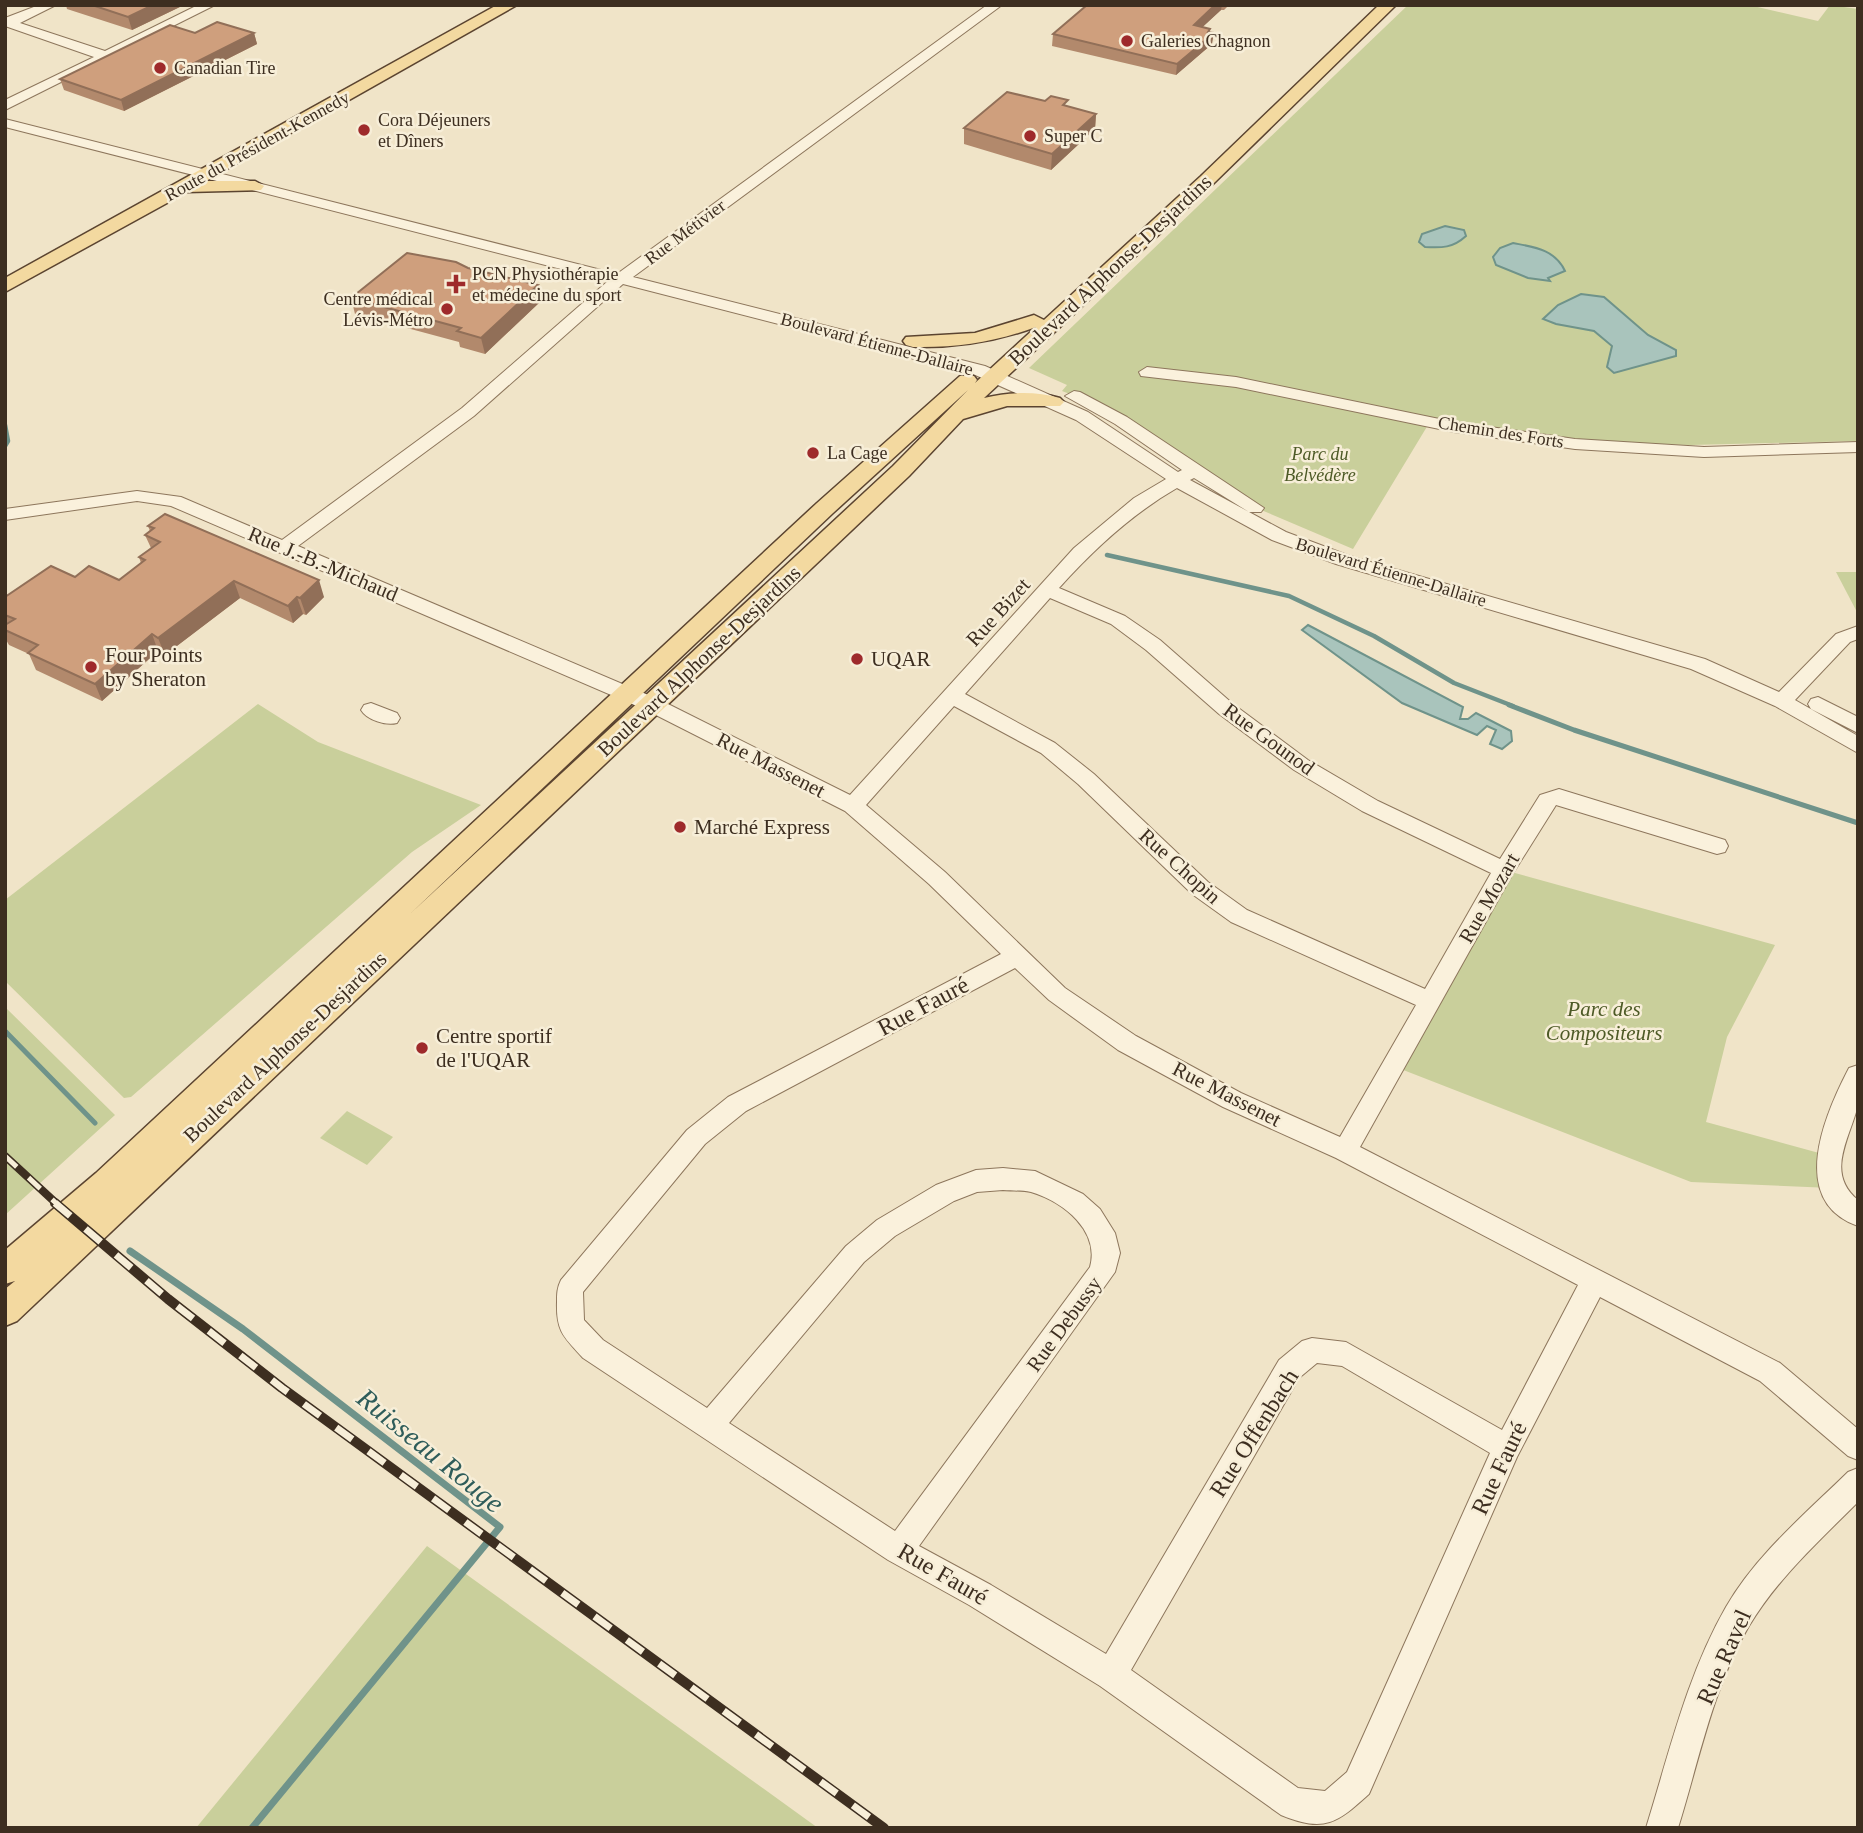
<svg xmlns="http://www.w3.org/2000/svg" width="1863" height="1833" viewBox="0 0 1863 1833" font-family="'Times New Roman',serif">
	<rect width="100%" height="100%" fill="#f0e4c8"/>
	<path fill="#c9cf9b" d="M1408 5H1749L1818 21 1830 5 1858 9V441L1691 445 1600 443 1431 420 1353 549 1247 504 1080 398 1062 391 1067 385 1029 368Z
		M1836 572H1858V614Z
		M258 704 318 742 481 805 412 852 131 1097 124 1098 5 981V900Z
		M1504 870 1775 945 1727 1037 1706 1122 1830 1156 1831 1188 1691 1182 1393 1066Z
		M5 1007 115 1115 5 1215Z
		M347 1111 393 1137 367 1165 320 1138Z
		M427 1546 818 1828H196Z"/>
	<path fill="#a9c4bc" stroke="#6f938a" stroke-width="2" d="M1445 226 1464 230 1466 236C1453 248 1442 248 1425 247L1419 242 1422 234Z
		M1513 243C1533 247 1555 249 1565 271L1548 278 1550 281 1528 278 1496 265 1493 257 1500 248Z
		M1581 294 1604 297 1648 335 1676 350V356L1614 373 1607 367 1612 346 1594 331 1556 324 1543 319 1558 305Z
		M1308 625 1463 707 1460 719H1468L1476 713 1511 731 1512 741 1502 749 1490 744 1496 730 1487 726 1477 735 1402 703 1302 630Z"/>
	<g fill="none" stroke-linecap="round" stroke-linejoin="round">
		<path stroke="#6f938a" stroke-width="4.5" d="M5 425 8 441 5 446
			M1107 555 1289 596 1374 636 1454 683 1513 706"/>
		<path stroke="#6f938a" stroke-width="5" d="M1509 705 1574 730 1858 823
			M5 1031 95 1123"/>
		<path stroke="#6f938a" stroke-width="7" d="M130 1251 243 1329 500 1527 252 1828"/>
		<g stroke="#8d765c" stroke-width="2">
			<path id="minor" d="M39 5H56L20 23 105 51 198 5H215L5 110V100L94 57 5 26V18Z
				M987 5H1002L633 277 985 366 1088 412 1178 472 1182 470 1115 424 1065 396 1074 391 1080 392 1127 417 1264 508 1261 512H1249L1194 478 1190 480 1286 532 1350 556 1705 659 1779 692 1836 634 1858 626V639L1850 642 1795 700 1858 736V753L1775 706 1691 669 1336 564 1272 540 1177 488C1132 514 1094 549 1059 588L1125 616 1160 640 1233 704 1308 760 1378 801 1500 859 1540 795 1559 789 1725 840 1728 846 1725 852 1717 854 1556 805 1512 875 1360 1147 1780 1363 1858 1429V1460L1848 1456 1760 1381 1600 1297 1517 1457 1369 1794C1337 1823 1325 1833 1281 1815L1100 1686 969 1605 888 1560 583 1358C564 1337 556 1332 557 1302 557 1294 557 1288 561 1280L687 1130 728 1097 1001 954 929 884 845 811 646 710 171 506 137 501 5 520V509L137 491 181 497 282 540 462 408 608 281 5 127V119L617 274ZM623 284 973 374 1076 420 1166 479 1134 498 1074 548 850 795 660 700 298 546 474 416ZM1050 598 1111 624 1146 650 1219 714 1294 770 1362 811 1491 873 1425 989 1247 910 1208 882 1094 774 1055 743 965 694ZM954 706 1041 753 1078 784 1192 894 1231 922 1416 1005 1340 1137 1241 1093 1136 1036 1065 988 945 872 866 805ZM1015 968 1049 1000 1118 1050 1223 1107 1336 1158 1578 1285 1502 1430 1346 1342 1312 1338 1302 1341 1279 1360 1106 1654 991 1585 919 1546 1115 1272 1120 1253 1115 1233 1100 1209 1083 1194 1035 1171 1003 1168 976 1170 936 1185 877 1220 846 1246 707 1408 603 1340 584 1320 583 1292 705 1144 746 1111ZM1003 1190C1012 1191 1022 1190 1031 1192 1064 1202 1100 1231 1090 1267L895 1531 729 1423 864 1262 895 1236 954 1201 977 1192ZM1317 1363 1342 1366 1490 1453 1347 1772 1325 1791 1298 1788 1131 1670 1299 1378Z
				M1147 367 1236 377 1454 422 1575 439 1704 447 1858 442V452L1704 457 1575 449 1454 432 1236 387 1141 376 1139 372Z
				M1818 697 1858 717V733L1811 709 1808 704 1811 699Z
				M371 703 397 713 400 718 397 723C386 726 367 720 361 710L364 705Z
				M1858 1065C1858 1079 1860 1096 1857 1109 1848 1141 1826 1174 1858 1200V1226C1787 1201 1825 1114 1849 1068Z
				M1858 1468V1502C1819 1541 1777 1579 1749 1626 1713 1687 1699 1761 1678 1828H1646C1669 1754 1687 1675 1726 1607 1756 1555 1805 1514 1848 1472Z"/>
		</g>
		<g stroke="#5b4430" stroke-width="3">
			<path id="major" d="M497 5H517L206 181H255L264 186 261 190 187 192 5 292V278Z
				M1379 5H1396L1213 184 984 398C1009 392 1035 391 1060 398L1064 402 1060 406H1007L963 419 909 476 17 1321 5 1326V1289L15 1281 5 1284V1250L96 1173 817 503 960 376H974L977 380 975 383 1036 327C995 342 957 348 913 347L906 345 903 341 906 337 975 333 1034 315 1044 320 1201 176ZM968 390 893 466 411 913 833 513Z"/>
		</g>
		<use href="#minor" fill="#faf1dc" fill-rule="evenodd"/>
		<use href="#major" fill="#f3d9a0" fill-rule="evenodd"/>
		<g stroke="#3d2e20" stroke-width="8">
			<path id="rail-far1" d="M5 1156 57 1204"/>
		</g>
		<g stroke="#3d2e20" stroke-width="10">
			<path id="rail" d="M55 1203 168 1299 282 1388 884 1828"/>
		</g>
		<use href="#rail-far1" stroke="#f7eed8" stroke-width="5" stroke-dasharray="16" stroke-linecap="butt"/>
		<use href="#rail" stroke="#f7eed8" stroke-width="7" stroke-dasharray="20" stroke-linecap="butt"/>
	</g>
	<path fill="#b2896c" d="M66 5H184L132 30 67 9Z
		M1087 5H1229L1224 10H1221L1202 27 1210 32 1212 44 1176 75 1052 46 1053 34Z
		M195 33H254L257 44 124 111 64 90 60 79Z
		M1068 107 1096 114 1095 129 1051 170 964 144V128Z
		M538 285 541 301 485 354 460 347 459 342 355 314 351 298Z
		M148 526 324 597 306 615 303 614 293 623 240 598 165 655 158 651 102 701 36 670 29 654 9 645 5 638V597L75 577 119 580 141 563 139 557 151 548 145 535 150 531Z"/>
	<path fill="#916f58" d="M153 5H184L132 30 128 17Z
		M1215 5H1222L1221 10 1193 36 1194 25Z
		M1210 29V36L1214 33 1212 44 1176 75 1177 64Z
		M254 33 257 44 124 111 121 100Z
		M1096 114 1095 129 1051 170 1052 154Z
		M538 285 541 301 485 354 481 338Z
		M319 580 324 597 306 615 300 598Z
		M234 581 240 598 165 655 158 638Z
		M297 597 303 614 293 623 288 606Z
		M152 634 158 651 102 701 95 684Z"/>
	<path fill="#cf9f7d" stroke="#916f58" stroke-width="2" d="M92 5H153L128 17Z
		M1087 5H1215L1194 25 1210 29 1208 32 1214 33 1177 64 1053 34Z
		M217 22 254 33 121 100 60 79 170 25 195 33Z
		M1007 92 1045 101 1051 96 1068 100 1063 105 1096 114 1052 154 964 128Z
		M407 253 456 262 468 268 538 285 481 338 457 331 461 328 351 298Z
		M165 514 319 580 300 598 297 597 288 606 234 581 158 638 152 634 95 684 28 653 38 645 5 630V625L15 619 5 615V597L51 566 75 577 89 566 119 580 145 560 139 557 160 542 145 535 154 528 148 526Z"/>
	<g fill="#9e2a2b" stroke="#f7eed8" stroke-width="2.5">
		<circle cx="1127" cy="41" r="7"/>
		<circle cx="160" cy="68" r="7"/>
		<circle cx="364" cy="130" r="7"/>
		<circle cx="1030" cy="136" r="7"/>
		<path d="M452.5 273.5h7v7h7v7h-7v7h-7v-7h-7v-7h7z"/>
		<circle cx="447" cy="309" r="7"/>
		<circle cx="813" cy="453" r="7"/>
		<circle cx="857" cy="659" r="7"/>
		<circle cx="91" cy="667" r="7"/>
		<circle cx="680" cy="827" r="7"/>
		<circle cx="422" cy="1048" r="7"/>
	</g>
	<g text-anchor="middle" stroke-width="5" stroke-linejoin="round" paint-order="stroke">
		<g font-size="18" fill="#3d2e20" stroke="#f7eed8" text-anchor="start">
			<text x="1141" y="47">Galeries Chagnon</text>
			<text x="174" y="74">Canadian Tire</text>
			<text x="378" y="126">Cora Déjeuners<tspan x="378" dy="21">et Dîners</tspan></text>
			<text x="1044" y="142">Super C</text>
			<text x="472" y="280">PCN Physiothérapie<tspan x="472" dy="21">et médecine du sport</tspan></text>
			<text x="433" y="305" text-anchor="end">Centre médical<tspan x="433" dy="21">Lévis-Métro</tspan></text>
			<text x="827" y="459">La Cage</text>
		</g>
		<g font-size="18" fill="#3d2e20" stroke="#f7eed8">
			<text transform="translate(257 146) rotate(-29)" y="6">Route du Président-Kennedy</text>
			<text transform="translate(685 232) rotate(-37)" y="6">Rue Métivier</text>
			<text transform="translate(877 344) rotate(15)" y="6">Boulevard Étienne-Dallaire</text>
			<text transform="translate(1501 432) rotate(9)" y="6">Chemin des Forts</text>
			<text transform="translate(1391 572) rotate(17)" y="6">Boulevard Étienne-Dallaire</text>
		</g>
		<g font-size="18" font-style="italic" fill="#4d5a26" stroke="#f7eed8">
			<text x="1320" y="460">Parc du<tspan x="1320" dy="21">Belvédère</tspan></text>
		</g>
		<g font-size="21" fill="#3d2e20" stroke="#f7eed8">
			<text transform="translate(1110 270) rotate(-43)" y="7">Boulevard Alphonse-Desjardins</text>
			<text transform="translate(323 564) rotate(23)" y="7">Rue J.-B.-Michaud</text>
			<text transform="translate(998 612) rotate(-48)" y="7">Rue Bizet</text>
			<text transform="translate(699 661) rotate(-43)" y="7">Boulevard Alphonse-Desjardins</text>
			<text transform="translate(1269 739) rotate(36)" y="7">Rue Gounod</text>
			<text transform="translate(771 765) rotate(27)" y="7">Rue Massenet</text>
			<text transform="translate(1180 866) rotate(42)" y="7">Rue Chopin</text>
			<text transform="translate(1489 898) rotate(-60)" y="7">Rue Mozart</text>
			<text transform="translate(285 1047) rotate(-43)" y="7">Boulevard Alphonse-Desjardins</text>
			<text transform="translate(1227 1094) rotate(27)" y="7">Rue Massenet</text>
			<text transform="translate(1064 1324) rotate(-54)" y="7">Rue Debussy</text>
		</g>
		<g font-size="21" fill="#3d2e20" stroke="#f7eed8" text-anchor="start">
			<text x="105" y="662">Four Points<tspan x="105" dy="24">by Sheraton</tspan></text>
			<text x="871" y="666">UQAR</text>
			<text x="694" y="834">Marché Express</text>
			<text x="436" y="1043">Centre sportif<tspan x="436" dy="24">de l'UQAR</tspan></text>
		</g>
		<g font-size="21" font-style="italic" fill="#4d5a26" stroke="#f7eed8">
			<text x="1604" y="1016">Parc des<tspan x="1604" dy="24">Compositeurs</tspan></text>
		</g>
		<g font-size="24" fill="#3d2e20" stroke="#f7eed8">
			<text transform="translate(923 1006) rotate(-28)" y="8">Rue Fauré</text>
			<text transform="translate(1254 1433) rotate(-58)" y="8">Rue Offenbach</text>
			<text transform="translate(1499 1468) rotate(-65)" y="8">Rue Fauré</text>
			<text transform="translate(943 1574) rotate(30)" y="8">Rue Fauré</text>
			<text transform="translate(1724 1657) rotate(-66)" y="8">Rue Ravel</text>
		</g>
		<g font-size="28" font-style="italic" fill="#2f5d5a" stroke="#f7eed8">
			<text transform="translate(431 1450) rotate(39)" y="10">Ruisseau Rouge</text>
		</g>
	</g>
	<rect width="1863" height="1833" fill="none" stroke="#3d2e20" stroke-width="14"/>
</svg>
